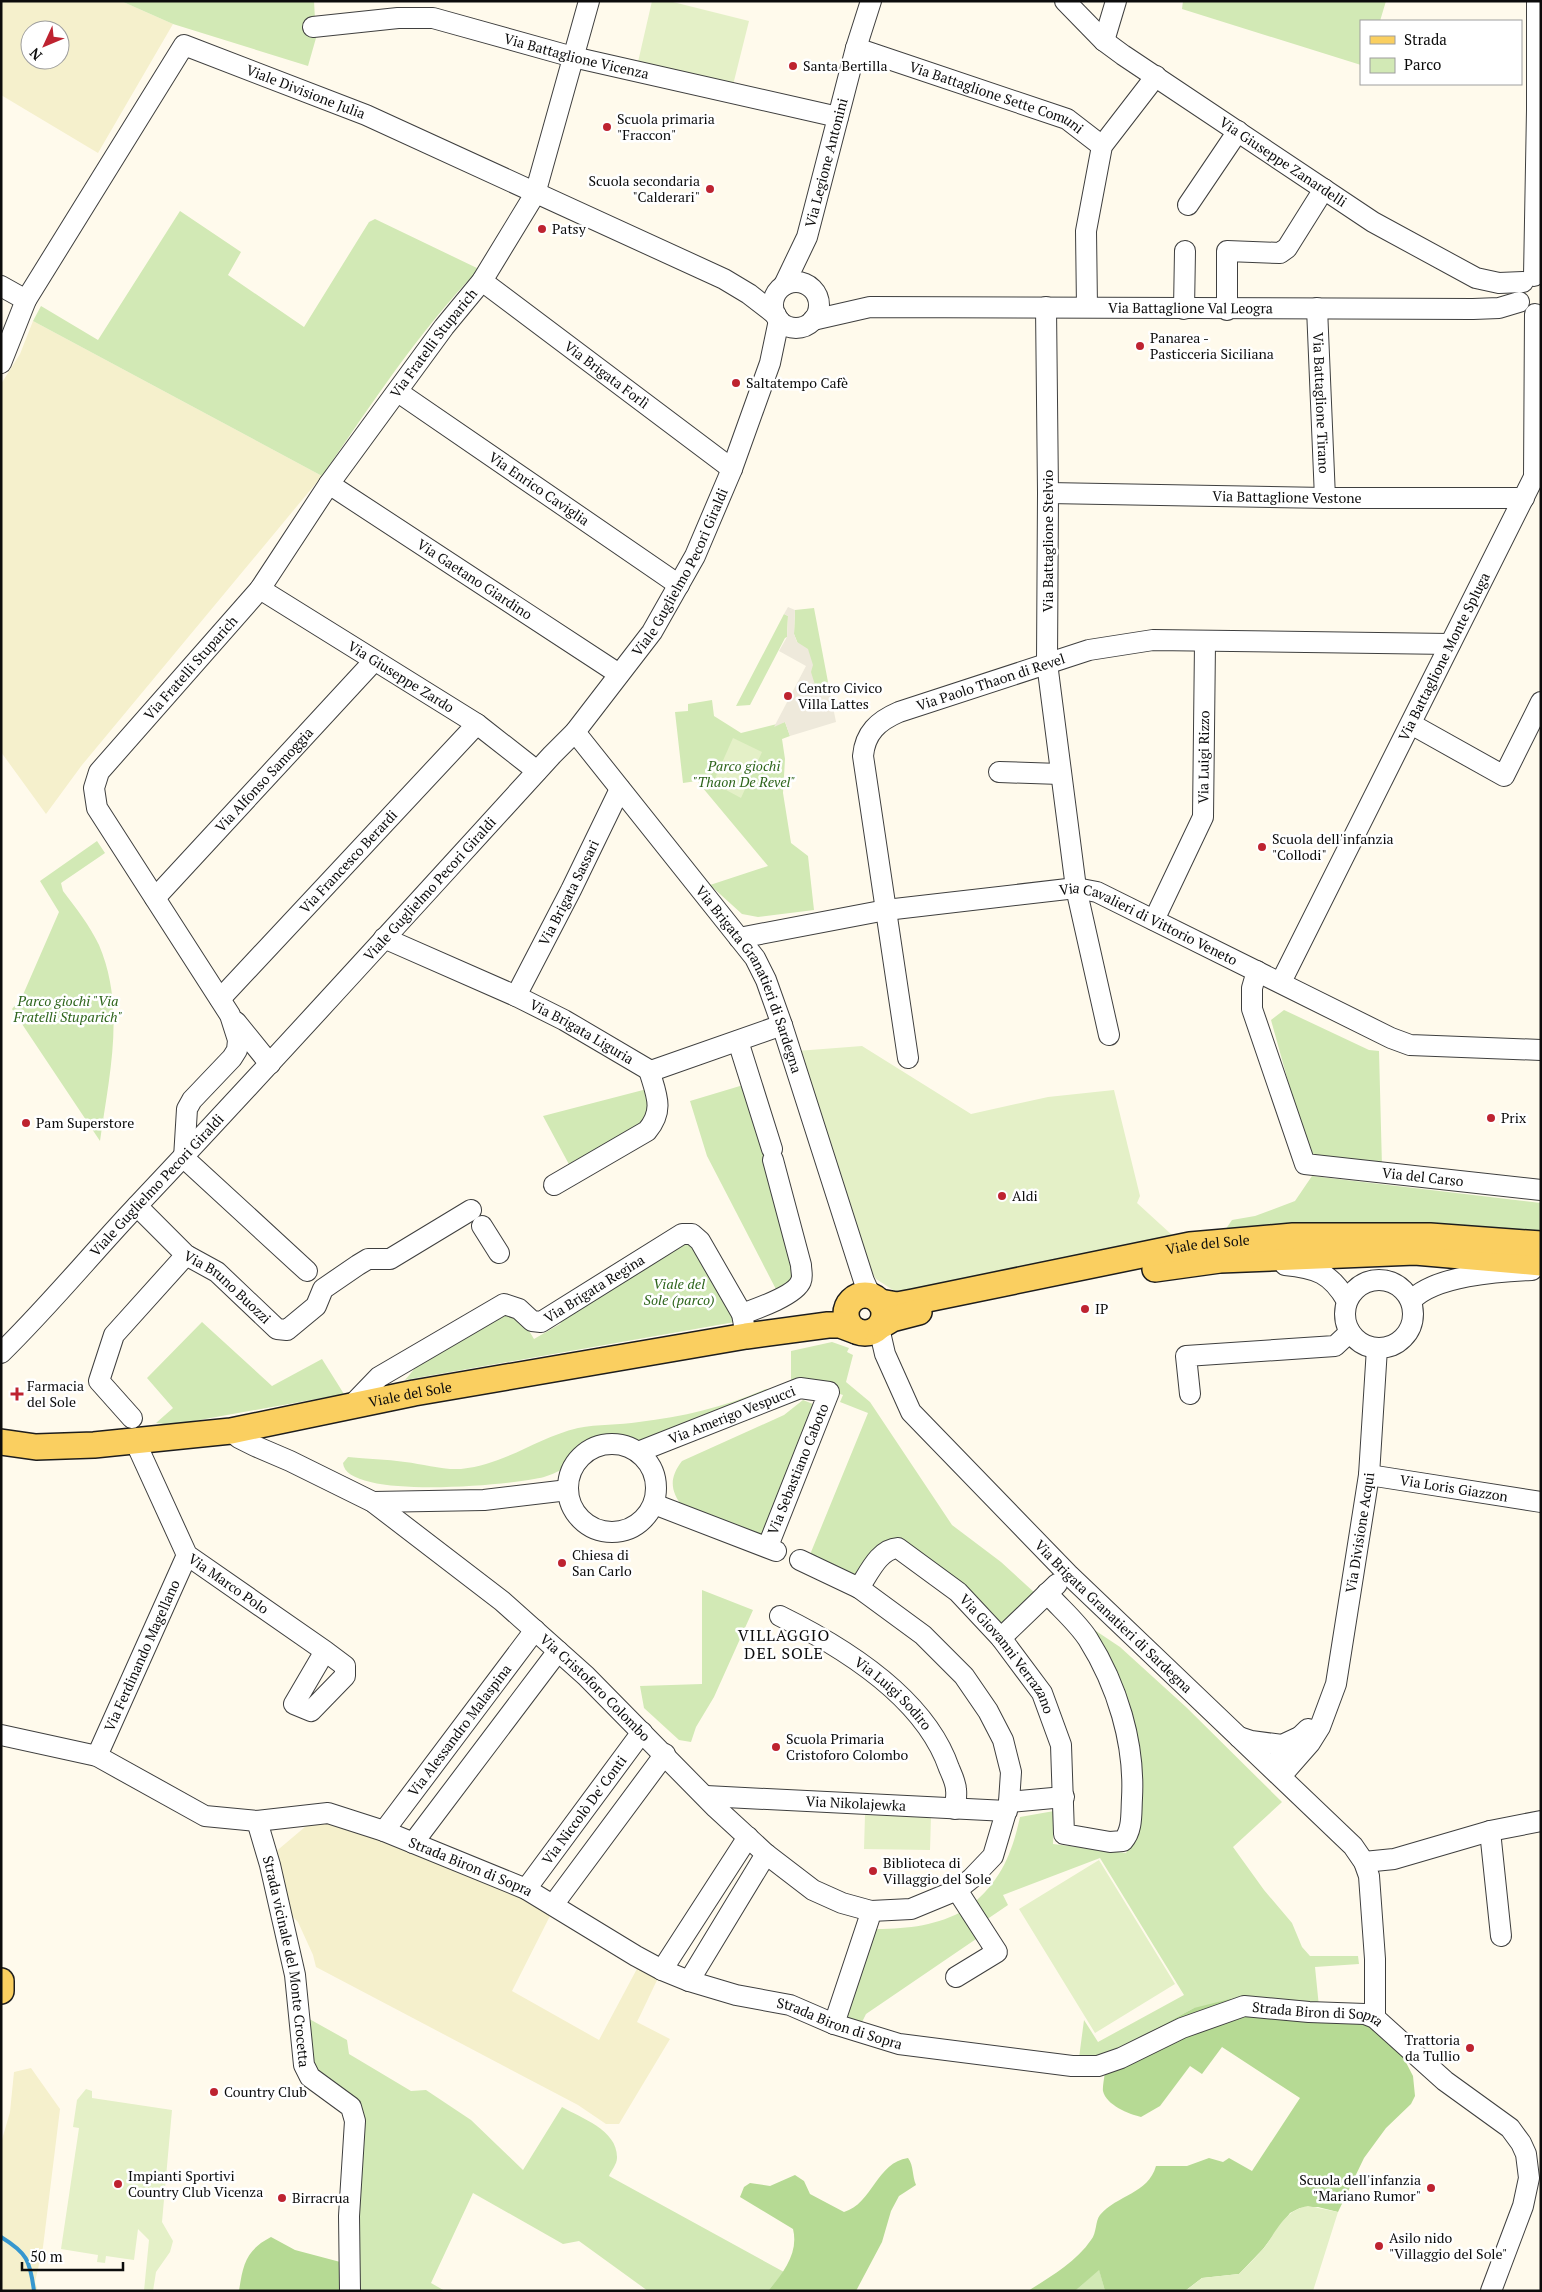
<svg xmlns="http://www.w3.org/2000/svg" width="1542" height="2292" viewBox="0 0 1542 2292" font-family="'PT Serif',serif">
	<rect width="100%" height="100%" fill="#fffaec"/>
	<path fill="#f5f0cc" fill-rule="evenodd" d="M1 1H121L173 24 98 153 1 95ZM30 30H60V60H30Z
		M33 321 322 476 82 765 46 814 1 752V384L20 354Z
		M328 1819 389 1840 527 1899 551 1914 512 1991 599 2040 639 1965 659 1976 637 2022 670 2039 619 2124H606L578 2105 316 1967 313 1955 298 1922 287 1911 273 1854 312 1821Z
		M31 2068 60 2109 43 2247 35 2282 38 2291H1V2143L10 2112 14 2072Z"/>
	<path fill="#d2e9b5" d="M121 1H314L316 38 308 66 173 24Z
		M1183 1H1386L1380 21H1361V65L1182 9Z
		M180 211 241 252 228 275 304 327 369 222 375 219 479 269C418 332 371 405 322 476L33 321 41 306 98 340Z
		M814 608 828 682 815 686 794 634 795 610Z
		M784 614 788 616 787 637 785 638 750 705 736 706Z
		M712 700 714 716 741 733 785 722 790 736 782 739 785 759 783 793 791 843 808 856 814 910 758 917 742 914 710 885 768 866 697 781 683 783 675 712 688 711V704Z
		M97 841 105 853 61 883 63 891C76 908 90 926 99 945 126 1008 109 1076 100 1141L12 1009 22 997 59 912 40 881Z
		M1284 1010 1369 1050 1379 1051 1382 1167 1321 1162 1308 1153 1271 1020Z
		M750 1083 805 1265 780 1297 707 1156 690 1101Z
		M647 1089 651 1121 572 1170 543 1116Z
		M1312 1176 1541 1203V1235L1221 1236 1232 1220 1255 1216 1295 1201Z
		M686 1242 698 1247 735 1322 405 1380 416 1367 508 1311H517L534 1339 560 1324 564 1317Z
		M202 1322 272 1386 322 1359 344 1394 172 1425 156 1423 173 1408 147 1378Z
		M832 1342 849 1348 847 1352 853 1355 846 1382 870 1402 952 1525 1001 1562 1036 1594 1002 1626 891 1540 860 1586 809 1557 868 1413 840 1402 843 1395 797 1379 791 1382V1351Z
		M766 1389 775 1390 639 1446 609 1438C589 1452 567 1470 544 1477 515 1485 346 1501 343 1463L348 1457C367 1459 386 1459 405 1462 423 1464 442 1470 461 1469 507 1464 536 1438 578 1428 598 1424 619 1425 639 1422 683 1417 725 1407 766 1389Z
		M803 1400 823 1408 769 1541 683 1507C670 1491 669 1478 682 1461L784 1415Z
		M702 1590 753 1610 714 1697 696 1727 691 1742 679 1740 644 1708 640 1686 702 1684Z
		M1078 1619 1120 1647 1186 1707 1282 1802 1233 1847 1264 1890 1292 1923 1302 1947 1310 1956H1358L1359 1964 1315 1967 1319 2007 1194 2008 1107 2055 1079 2058 1084 2020 1098 2042 1184 1995 1100 1858 1003 1895 1008 1905 986 1920 970 1906C1000 1882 1012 1854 1020 1817L1054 1811 1053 1844 1126 1853 1137 1834 1136 1774Z
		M961 1912 979 1937 866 2014 860 2026 845 2020 871 1929C903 1929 932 1927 961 1912Z
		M304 2016 347 2040 349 2054 411 2091 426 2090 471 2120 523 2170 562 2107C581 2118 618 2130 617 2158 617 2164 611 2171 609 2176L784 2272 768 2291H648L579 2241 563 2244 473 2193 431 2283 445 2291H354L359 2126 314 2074Z
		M1099 2269 1105 2291H1075Z"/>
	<path fill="#b6da94" d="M1230 1999 1264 2001 1365 2014 1399 2049 1413 2076 1415 2096 1411 2104 1386 2128 1364 2158 1338 2212 1318 2207 1300 2208 1290 2213 1263 2249 1239 2274 1202 2278 1185 2291H1105L1099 2270 1075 2291H1028C1050 2277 1076 2262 1091 2240 1097 2233 1095 2221 1100 2215 1117 2195 1148 2194 1156 2166H1187L1209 2158 1223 2162 1229 2158 1252 2171 1300 2098 1222 2047 1202 2074 1190 2066 1160 2106 1141 2117C1129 2114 1106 2105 1103 2091 1102 2086 1107 2065 1107 2055L1194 2008Z
		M908 2158C914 2166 912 2176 916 2185L899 2196 891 2211 882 2242 856 2291H768C783 2273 799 2253 793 2229L740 2197 744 2187 750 2183 770 2186 795 2175 804 2181 810 2194 844 2212C872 2204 877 2162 908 2158Z
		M271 2237 295 2250 344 2263V2291H239C243 2264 246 2250 271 2237Z"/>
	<path fill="#e4f0c7" d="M652 1H669L749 21 733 85 638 62Z
		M733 738 762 752 741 798 713 783Z
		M862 1046 971 1114 1048 1097 1114 1090 1140 1196 1137 1203 1183 1245 896 1292 876 1279 865 1263 797 1051Z
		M865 1815 931 1817 930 1850 864 1849Z
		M1099 1860 1175 1984 1095 2033 1019 1909Z
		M86 2089 92 2091V2098L172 2110 162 2222 173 2241 170 2252 156 2272 153 2291H144L149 2240 138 2229 134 2260 106 2256 105 2263 97 2262 98 2255 61 2249 79 2128 73 2127 77 2100Z
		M1308 2206 1338 2212 1313 2291H1185L1202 2278 1239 2274C1247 2266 1256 2257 1264 2248 1277 2231 1284 2210 1308 2206Z"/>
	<path fill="#eee9db" d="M788 607 795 610 794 634 797 642 808 649 813 665 811 672 815 685 828 682 836 722 790 736 785 722 774 727 806 666 779 651 787 637 788 616 784 614Z"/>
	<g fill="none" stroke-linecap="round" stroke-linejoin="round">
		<path stroke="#3697cf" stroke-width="4" d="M1 2237C27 2253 30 2260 34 2291"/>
		<g stroke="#3f3f3f" stroke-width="22">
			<g id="minor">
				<path id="s1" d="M1065 1 1104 41 1123 55 1373 222 1476 278 1499 283 1523 282"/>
				<path id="s2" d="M313 27 398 18H433L573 57 838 117"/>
				<path d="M1104 41 1116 1"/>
				<path id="s3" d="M856 48 1067 119 1102 146"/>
				<path d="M1188 205 1238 131"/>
				<path d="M1534 276 1537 110V1"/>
				<path id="s4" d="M482 281 732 469"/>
				<circle cx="796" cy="305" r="23"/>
				<path id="s5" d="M784 285 807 237 856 48 871 1"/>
				<path id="s6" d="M1 286 26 300 184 45 366 115 724 279 749 294 776 315"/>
				<path d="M1046 307 1048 493 1047 663 1076 888 1109 1035"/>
				<path d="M1087 307 1086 231 1102 146 1156 76"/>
				<path id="s7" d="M1317 308 1325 498"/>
				<path d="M1184 309 1185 251"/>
				<path d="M1227 310V251L1280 253 1287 248 1324 189"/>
				<path id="s8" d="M813 320 870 307 1473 309 1499 308 1519 302"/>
				<path d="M1 363 26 300"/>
				<path id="s9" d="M398 392 679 585"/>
				<path id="s10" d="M329 484 619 674"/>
				<path id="s11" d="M1048 493 1325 498H1524"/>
				<path id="s12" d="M260 589 477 724 537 771"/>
				<path d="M1411 724 1504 776 1541 702"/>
				<path id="s13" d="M575 732 755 958 766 980 782 1025 864 1281 869 1292 876 1298"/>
				<path d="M999 772 1060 774"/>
				<path id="s14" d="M155 898 374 661"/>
				<path id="s15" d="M1154 920 1203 817 1205 643"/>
				<path id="s16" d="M384 938 516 996 564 1020 649 1070H654L782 1025"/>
				<path id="s17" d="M739 938 886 910 1076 888 1097 892 1391 1038 1410 1045 1541 1050"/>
				<path id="s18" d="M1257 971 1252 988V1009L1305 1164 1541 1190"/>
				<path id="s19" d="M1281 982 1534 477 1535 314"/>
				<path id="s20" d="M516 996 571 890 620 789"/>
				<path id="s21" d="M220 999 477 724"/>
				<path d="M236 1022 270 1064"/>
				<path d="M738 1041 772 1149"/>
				<path id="s22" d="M908 1058 863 756C865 733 878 721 899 712L1089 650 1153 640 1450 644"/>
				<path d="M554 1185 647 1131C665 1110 656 1094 649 1070"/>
				<path id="s23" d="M137 1206 186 1255 217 1272 277 1329 287 1330 316 1306 323 1289 358 1265 368 1259H390L471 1210"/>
				<path d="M482 1226 499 1253"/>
				<path d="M1285 1265C1316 1268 1331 1273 1347 1301"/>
				<path id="s24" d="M307 1271 184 1158 187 1109 192 1100 232 1058 237 1050 238 1040 230 1015 97 808 94 788 99 772 260 589 329 484 444 327 482 281 535 194 589 1"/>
				<circle cx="1379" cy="1314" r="34"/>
				<path d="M1411 1301C1433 1276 1499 1271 1532 1270"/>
				<path d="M742 1314C756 1309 796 1295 801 1281 803 1277 801 1270 801 1265L773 1160"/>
				<path id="s25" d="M879 1328 885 1354 911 1412 1068 1574 1353 1846 1364 1862 1369 1876 1375 1959V2018"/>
				<path id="s26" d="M1 1353C48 1307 89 1257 134 1209 275 1060 413 907 552 755L575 732 652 632 695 556 732 469 770 363 779 320"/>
				<path d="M1190 1394 1186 1356 1335 1346 1350 1332"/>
				<path id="s27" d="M352 1405 379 1377 504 1304 519 1309 532 1321 541 1322 682 1234H692L700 1241 742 1314 746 1336"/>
				<path d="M132 1418 99 1381 114 1335 186 1255"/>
				<path id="s28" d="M231 1431 239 1438 255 1446 290 1461 373 1502 502 1601 586 1676 716 1808 766 1854 813 1890 842 1903 871 1911 911 1909 957 1890 972 1878 993 1856 1009 1802 1011 1772 1003 1740 988 1711 964 1676 923 1635 859 1588 800 1560"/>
				<path id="s29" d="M134 1439 187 1555 325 1651 345 1666V1676L311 1711 294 1704 325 1651"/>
				<circle cx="612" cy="1488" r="44"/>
				<path id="s30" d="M638 1452 800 1388 829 1392 768 1546"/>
				<path id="s31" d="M1369 1475 1541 1502"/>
				<path d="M373 1502 484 1500 568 1490"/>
				<path d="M654 1504 776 1551"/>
				<path id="s32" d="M859 1588C869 1573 879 1549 898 1548L958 1592 1001 1638 1042 1693 1061 1745 1064 1834 1110 1842 1123 1841C1133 1830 1131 1813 1132 1798 1135 1743 1117 1685 1088 1639 1077 1622 1060 1608 1047 1593"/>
				<path id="s33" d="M780 1616C843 1647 925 1698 949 1768 952 1775 956 1783 956 1790 957 1796 955 1803 955 1809"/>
				<path d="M1001 1638 1057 1584"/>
				<path id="s34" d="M1 1735 97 1756 205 1816 257 1821 328 1813 384 1831 526 1889 636 1956 662 1970 689 1981 736 1995 790 2005 834 2024 899 2044 1072 2066H1098L1121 2058 1182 2028 1244 2006 1309 2012 1365 2014 1375 2018 1445 2081 1510 2128 1521 2143 1526 2154 1529 2178 1523 2206 1491 2291"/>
				<path d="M1239 1737 1251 1741 1282 1745 1297 1738"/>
				<path id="s35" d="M97 1756 187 1555"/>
				<path d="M1272 1768 1284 1752 1308 1729"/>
				<path id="s36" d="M1281 1776 1310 1743 1320 1727 1336 1684 1369 1475 1377 1348"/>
				<path id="s37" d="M706 1796 1007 1811"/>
				<path d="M1009 1802 1064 1797"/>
				<path id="s38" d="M257 1821 270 1865 295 1975 304 2065 310 2077 351 2107 355 2121 349 2216 350 2291"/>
				<path id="s39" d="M384 1831 535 1630"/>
				<path d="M1490 1831 1501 1936"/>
				<path d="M413 1843 558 1651"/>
				<path d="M1364 1862 1394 1859 1490 1831 1541 1821"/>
				<path id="s40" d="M526 1889 642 1732"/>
				<path d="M553 1905 665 1754"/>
				<path d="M662 1970 748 1837"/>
				<path d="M956 1977 997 1952 957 1890"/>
				<path d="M689 1981 766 1854"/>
				<path d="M834 2024 869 1919"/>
			</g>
		</g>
		<g stroke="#1d1d1d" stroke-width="28">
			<g id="major">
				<path d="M1155 1269 1220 1260 1415 1252 1541 1263"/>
				<circle cx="865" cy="1314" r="19"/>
				<path id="s41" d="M880 1302 897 1305 913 1302 1190 1245 1293 1236H1430L1541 1244"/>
				<path d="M882 1325 892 1319 919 1312"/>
				<path id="s42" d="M1 1442 36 1447 94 1445 231 1431 414 1393 746 1336 828 1325H840L856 1331"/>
				<path d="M1 1981V1991"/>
			</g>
		</g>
		<use href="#minor" stroke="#fff" stroke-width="20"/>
		<use href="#major" stroke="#facf60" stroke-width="25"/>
	</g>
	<g fill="#be2330" stroke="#fff" stroke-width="2">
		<circle cx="793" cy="66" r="5"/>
		<circle cx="607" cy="127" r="5"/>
		<circle cx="710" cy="189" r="5"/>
		<circle cx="542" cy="229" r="5"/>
		<circle cx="1140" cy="346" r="5"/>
		<circle cx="736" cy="383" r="5"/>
		<circle cx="788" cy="696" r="5"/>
		<circle cx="1262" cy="847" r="5"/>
		<circle cx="1491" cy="1118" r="5"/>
		<circle cx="26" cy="1123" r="5"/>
		<circle cx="1002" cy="1196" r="5"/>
		<circle cx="1085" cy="1309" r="5"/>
		<path d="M14.5 1386.5h5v5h5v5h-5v5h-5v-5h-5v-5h5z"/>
		<circle cx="562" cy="1563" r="5"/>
		<circle cx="776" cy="1747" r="5"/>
		<circle cx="873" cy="1871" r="5"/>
		<circle cx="1470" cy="2048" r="5"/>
		<circle cx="214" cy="2092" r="5"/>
		<circle cx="118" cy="2184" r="5"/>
		<circle cx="1431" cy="2188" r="5"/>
		<circle cx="282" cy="2198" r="5"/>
		<circle cx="1379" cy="2246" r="5"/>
	</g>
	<g text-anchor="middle" stroke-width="5" stroke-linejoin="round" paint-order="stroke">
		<g font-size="14" fill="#0c0c0c" stroke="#fff">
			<text dy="5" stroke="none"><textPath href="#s2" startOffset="269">Via Battaglione Vicenza</textPath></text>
			<text dy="5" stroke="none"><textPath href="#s6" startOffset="459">Viale Divisione Julia</textPath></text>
			<text dy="5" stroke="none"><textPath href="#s3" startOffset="149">Via Battaglione Sette Comuni</textPath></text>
			<text dy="5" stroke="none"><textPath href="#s5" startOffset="130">Via Legione Antonini</textPath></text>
			<text dy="5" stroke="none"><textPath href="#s1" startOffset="272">Via Giuseppe Zanardelli</textPath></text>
			<text dy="5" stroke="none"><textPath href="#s8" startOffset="379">Via Battaglione Val Leogra</textPath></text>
			<text dy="5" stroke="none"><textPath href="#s24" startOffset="1158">Via Fratelli Stuparich</textPath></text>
			<text dy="5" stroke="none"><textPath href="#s4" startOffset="156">Via Brigata Forlì</textPath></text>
			<text dy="5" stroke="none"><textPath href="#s7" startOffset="95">Via Battaglione Tirano</textPath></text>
			<text dy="5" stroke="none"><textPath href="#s9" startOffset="171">Via Enrico Caviglia</textPath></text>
			<text dy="5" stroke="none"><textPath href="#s11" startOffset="239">Via Battaglione Vestone</textPath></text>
			<text transform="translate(1048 541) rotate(-90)" y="5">Via Battaglione Stelvio</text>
			<text dy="5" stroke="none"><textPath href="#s26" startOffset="1038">Viale Guglielmo Pecori Giraldi</textPath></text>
			<text dy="5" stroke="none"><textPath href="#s10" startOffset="174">Via Gaetano Giardino</textPath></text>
			<text dy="5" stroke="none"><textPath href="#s19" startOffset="364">Via Battaglione Monte Spluga</textPath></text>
			<text dy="5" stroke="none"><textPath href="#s24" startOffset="752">Via Fratelli Stuparich</textPath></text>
			<text dy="5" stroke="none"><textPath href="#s12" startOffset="166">Via Giuseppe Zardo</textPath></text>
			<text dy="5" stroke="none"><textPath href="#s22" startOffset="462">Via Paolo Thaon di Revel</textPath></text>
			<text dy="5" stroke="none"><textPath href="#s15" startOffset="174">Via Luigi Rizzo</textPath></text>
			<text dy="5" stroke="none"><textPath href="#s14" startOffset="161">Via Alfonso Samoggia</textPath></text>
			<text dy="5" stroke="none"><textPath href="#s21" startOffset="188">Via Francesco Berardi</textPath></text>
			<text dy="5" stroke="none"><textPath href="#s26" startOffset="632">Viale Guglielmo Pecori Giraldi</textPath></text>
			<text dy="5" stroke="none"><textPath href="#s20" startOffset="116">Via Brigata Sassari</textPath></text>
			<text dy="5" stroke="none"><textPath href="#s17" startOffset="421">Via Cavalieri di Vittorio Veneto</textPath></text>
			<text dy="5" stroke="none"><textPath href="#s13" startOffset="305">Via Brigata Granatieri di Sardegna</textPath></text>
			<text dy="5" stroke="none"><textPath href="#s16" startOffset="219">Via Brigata Liguria</textPath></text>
			<text dy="5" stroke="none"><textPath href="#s18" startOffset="321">Via del Carso</textPath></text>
			<text dy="5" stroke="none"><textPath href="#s26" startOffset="229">Viale Guglielmo Pecori Giraldi</textPath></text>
			<text dy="5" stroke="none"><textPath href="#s41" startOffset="334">Viale del Sole</textPath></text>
			<text dy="5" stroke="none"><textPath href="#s23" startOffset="122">Via Bruno Buozzi</textPath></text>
			<text dy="5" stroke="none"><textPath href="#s27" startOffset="289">Via Brigata Regina</textPath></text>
			<text dy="5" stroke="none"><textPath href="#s42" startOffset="414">Viale del Sole</textPath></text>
			<text dy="5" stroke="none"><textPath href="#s30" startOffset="101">Via Amerigo Vespucci</textPath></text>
			<text transform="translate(798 1469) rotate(-68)" y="5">Via Sebastiano Caboto</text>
			<text dy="5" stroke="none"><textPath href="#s31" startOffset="86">Via Loris Giazzon</textPath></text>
			<text dy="5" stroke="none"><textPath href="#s36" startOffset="262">Via Divisione Acqui</textPath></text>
			<text dy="5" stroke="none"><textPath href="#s29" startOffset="178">Via Marco Polo</textPath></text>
			<text dy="5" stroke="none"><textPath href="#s25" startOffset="378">Via Brigata Granatieri di Sardegna</textPath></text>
			<text dy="5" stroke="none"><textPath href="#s35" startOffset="110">Via Ferdinando Magellano</textPath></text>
			<text dy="5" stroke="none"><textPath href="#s32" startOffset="212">Via Giovanni Verrazano</textPath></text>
			<text dy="5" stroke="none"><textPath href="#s28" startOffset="449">Via Cristoforo Colombo</textPath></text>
			<text dy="5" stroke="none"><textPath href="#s33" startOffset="138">Via Luigi Sodiro</textPath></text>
			<text dy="5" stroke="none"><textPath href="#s39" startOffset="126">Via Alessandro Malaspina</textPath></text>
			<text dy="5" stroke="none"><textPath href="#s37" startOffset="150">Via Nikolajewka</textPath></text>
			<text dy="5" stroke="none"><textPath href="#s40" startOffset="98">Via Niccolò De' Conti</textPath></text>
			<text dy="5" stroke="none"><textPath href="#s34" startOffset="498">Strada Biron di Sopra</textPath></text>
			<text dy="5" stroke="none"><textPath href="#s38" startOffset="144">Strada vicinale del Monte Crocetta</textPath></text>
			<text dy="5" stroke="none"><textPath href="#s34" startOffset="1398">Strada Biron di Sopra</textPath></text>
			<text dy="5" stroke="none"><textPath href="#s34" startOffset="902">Strada Biron di Sopra</textPath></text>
		</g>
		<g font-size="14" fill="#0c0c0c" stroke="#fff" text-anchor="start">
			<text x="803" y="71">Santa Bertilla</text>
			<text x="617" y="124">Scuola primaria<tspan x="617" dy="16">"Fraccon"</tspan></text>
			<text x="700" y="186" text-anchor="end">Scuola secondaria<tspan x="700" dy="16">"Calderari"</tspan></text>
			<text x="552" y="234">Patsy</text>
			<text x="1150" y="343">Panarea -<tspan x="1150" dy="16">Pasticceria Siciliana</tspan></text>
			<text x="746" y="388">Saltatempo Cafè</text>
			<text x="798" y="693">Centro Civico<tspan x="798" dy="16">Villa Lattes</tspan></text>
			<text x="1272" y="844">Scuola dell'infanzia<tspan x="1272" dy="16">"Collodi"</tspan></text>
			<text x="1501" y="1123">Prix</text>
			<text x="36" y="1128">Pam Superstore</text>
			<text x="1012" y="1201">Aldi</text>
			<text x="1095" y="1314">IP</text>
			<text x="27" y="1391">Farmacia<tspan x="27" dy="16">del Sole</tspan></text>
			<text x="572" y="1560">Chiesa di<tspan x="572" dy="16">San Carlo</tspan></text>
			<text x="786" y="1744">Scuola Primaria<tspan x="786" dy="16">Cristoforo Colombo</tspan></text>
			<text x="883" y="1868">Biblioteca di<tspan x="883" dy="16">Villaggio del Sole</tspan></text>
			<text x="1460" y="2045" text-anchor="end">Trattoria<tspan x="1460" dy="16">da Tullio</tspan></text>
			<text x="224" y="2097">Country Club</text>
			<text x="128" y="2181">Impianti Sportivi<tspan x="128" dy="16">Country Club Vicenza</tspan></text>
			<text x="1421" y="2185" text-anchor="end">Scuola dell'infanzia<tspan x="1421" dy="16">"Mariano Rumor"</tspan></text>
			<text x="292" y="2203">Birracrua</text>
			<text x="1389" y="2243">Asilo nido<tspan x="1389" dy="16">"Villaggio del Sole"</tspan></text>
		</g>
		<g font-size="14" font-style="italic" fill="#2e651c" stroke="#fff">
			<text x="744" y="771">Parco giochi<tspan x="744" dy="16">"Thaon De Revel"</tspan></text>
			<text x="68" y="1006">Parco giochi "Via<tspan x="68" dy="16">Fratelli Stuparich"</tspan></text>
			<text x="679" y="1289">Viale del<tspan x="679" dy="16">Sole (parco)</tspan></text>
		</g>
		<g font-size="16" letter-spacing="1" fill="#0c0c0c" stroke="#fff">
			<text x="784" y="1641">VILLAGGIO<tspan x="784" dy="18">DEL SOLE</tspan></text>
		</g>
	</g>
	<rect width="1542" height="2292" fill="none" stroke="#0c0c0c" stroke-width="5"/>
	<rect x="1360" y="20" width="162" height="65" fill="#ffffff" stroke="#9e9e9e"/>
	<rect x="1370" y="36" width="25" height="8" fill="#facf60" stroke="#9e9e9e"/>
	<text x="1404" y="45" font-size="15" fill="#0c0c0c">Strada</text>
	<rect x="1370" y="58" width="25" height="15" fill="#d2e9b5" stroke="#9e9e9e"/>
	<text x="1404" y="70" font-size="15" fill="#0c0c0c">Parco</text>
	<g transform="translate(45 45) rotate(226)"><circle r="24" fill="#ffffff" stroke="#9e9e9e"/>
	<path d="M0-4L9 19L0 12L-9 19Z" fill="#be2330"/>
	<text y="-8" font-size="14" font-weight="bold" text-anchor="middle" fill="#0c0c0c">N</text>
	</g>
	<path d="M22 2262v8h101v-8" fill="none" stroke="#0c0c0c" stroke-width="2.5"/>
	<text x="30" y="2262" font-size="15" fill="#0c0c0c" stroke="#ffffff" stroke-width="4" paint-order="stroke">50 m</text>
</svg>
